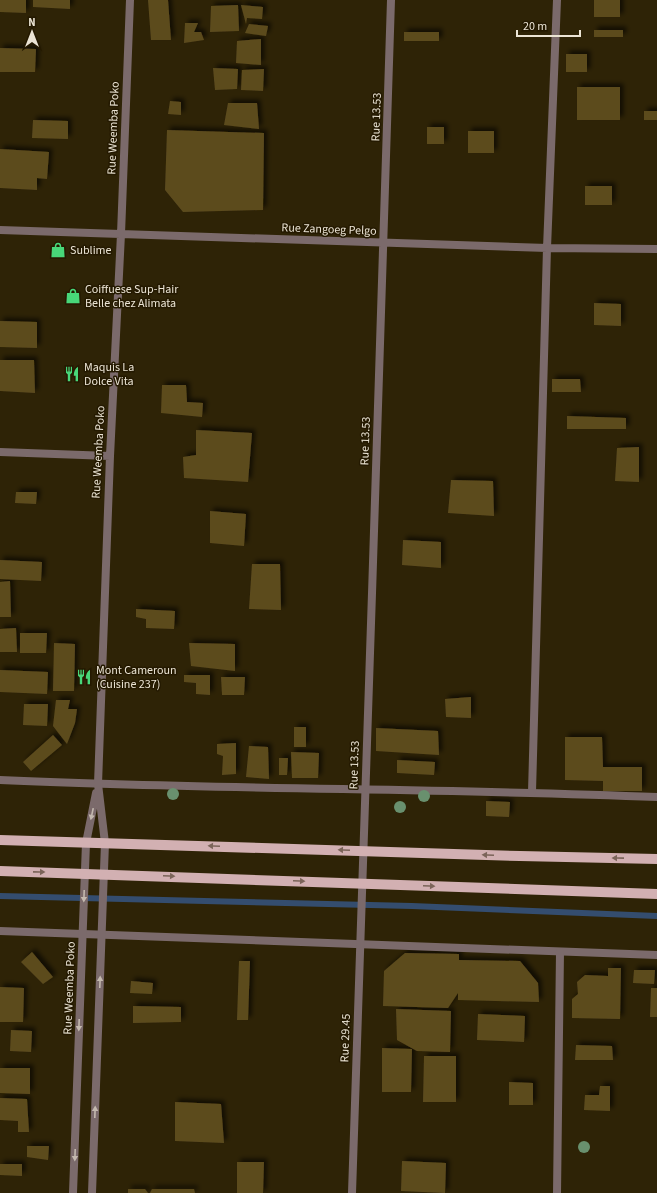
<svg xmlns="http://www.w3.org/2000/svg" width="657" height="1193" viewBox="0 0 657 1193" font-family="'Source Sans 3',sans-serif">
	<defs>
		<filter id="shadow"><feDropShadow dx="3.5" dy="-3.5" stdDeviation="2" flood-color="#0009"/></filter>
	</defs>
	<rect width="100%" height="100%" fill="#2e2306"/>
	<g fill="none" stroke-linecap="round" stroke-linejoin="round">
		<path stroke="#344d6f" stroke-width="6" d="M0 896 412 906 657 916"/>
	</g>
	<path fill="#5c4b1f" filter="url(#shadow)" d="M0 0H26V13L0 12Z
		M33 0H70V9L33 7Z
		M148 0H168L171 40H151Z
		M594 0H620V17H594Z
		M238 5 239 31 210 32 211 6Z
		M241 5 263 7 262 19 247 18 246 24Z
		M185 23H198L194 32H201L204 40 184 43Z
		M249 24 268 26 266 36 245 33Z
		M594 30H623V37H594Z
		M404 32H439V41H404Z
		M261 39V65L236 63 237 41Z
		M0 48 36 49 35 72H0Z
		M566 54H587V72H566Z
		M213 68 238 69 237 89 215 90Z
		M264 69 263 91 241 90 242 70Z
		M577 87H620V120H577Z
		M170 101 181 102V115L168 114Z
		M228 103H257L259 129 224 125Z
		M644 111H657V120H644Z
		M33 120 68 121V139L32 138Z
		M427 127H444V144H427Z
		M167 130 264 133 263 210 183 212 165 190Z
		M468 131H494V153H468Z
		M0 149 49 152 47 179 37 178V190L0 188Z
		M585 186H612V205H585Z
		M594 303 621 304V326L594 325Z
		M0 321 37 322V348L0 347Z
		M0 360H34L35 393 0 391Z
		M552 379H580L581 392H552Z
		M162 385H186L187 402 203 403 202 417 161 413Z
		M567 416 626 418V429H567Z
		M196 430 252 433 248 482 184 478 183 457 196 455Z
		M639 447V482L615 481 617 448Z
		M451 480 493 481 494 516 448 513Z
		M16 492H37L36 504 15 503Z
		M210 511 246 514 244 546 210 543Z
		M403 540 441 542V568L402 565Z
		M0 560 42 562 41 581 0 579Z
		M252 564H280L281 610 249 609Z
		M10 581 11 617H0V582Z
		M136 609 175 611 174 629 146 628V619L136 617Z
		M16 628 17 652H0V629Z
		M20 633H47L46 653H20Z
		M54 643 75 644 74 691H53Z
		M189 643 235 644V671L191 666Z
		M0 670 48 672 47 694 0 692Z
		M184 675H210V695L196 694V683L184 682Z
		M221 677H245L244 695H222Z
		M471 697V718L446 717 445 699Z
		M56 700H70L68 709H77L75 723 67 744 53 726Z
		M24 704H48L47 726 23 725Z
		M294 727H306V747H294Z
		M376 728 438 731 439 755 376 751Z
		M53 735 62 745 31 771 23 762Z
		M565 737H602L603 767H642V791H603V781L565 780Z
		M236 743V774L222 775 223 756 217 754V744Z
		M249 746 268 747 269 779 246 777Z
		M291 752 319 753 318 778H292Z
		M279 758H288L287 775H279Z
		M397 760 435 762 434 775 397 773Z
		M486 801 510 802 509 817 486 816Z
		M32 952 53 977 43 984 21 962Z
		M405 953 459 954V960L520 961 538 983 539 1002 458 1000V993L448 1008 383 1006 384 971Z
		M239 961H250L248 1020H237Z
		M608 968H621L620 1019 572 1018V999L578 994 577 982 585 975 608 976Z
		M634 970H655L654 984 633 983Z
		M131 981 153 983 152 994 130 993Z
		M0 987 24 988 23 1022H0Z
		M651 988H657V1017H650Z
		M133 1006 181 1007V1022L133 1023Z
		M396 1009 451 1011 450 1052 417 1051 397 1040Z
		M478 1014 525 1016 524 1042 477 1040Z
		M11 1030 32 1031 31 1052 10 1051Z
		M576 1045 612 1046 613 1060H575Z
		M382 1048 412 1049 411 1092H382Z
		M424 1056H456V1102H423Z
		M0 1068H30V1094L0 1093Z
		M509 1082 533 1083V1105H509Z
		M600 1086H610V1111L584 1110 585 1095H599Z
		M0 1098 27 1099 29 1132H18V1121L0 1120Z
		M175 1102 221 1104 224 1143 175 1141Z
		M27 1146H49L48 1160 27 1157Z
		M402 1161 446 1163 445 1193 401 1191Z
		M237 1162H264L263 1193H237Z
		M0 1164H22V1176L0 1175Z
		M128 1189H145L148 1193H128Z
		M152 1189H194L195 1193H150Z"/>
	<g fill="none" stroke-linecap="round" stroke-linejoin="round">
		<path stroke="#7b6a6b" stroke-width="8" d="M0 780C219 790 438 788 657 797
			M0 931 657 955"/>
		<path stroke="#7b6a6b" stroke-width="8" d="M0 230 547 248 657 249
			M0 452 110 456
			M532 792 547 248 557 0
			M73 1193 86 843 96 793
			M92 1193 105 843 98 784 110 456 121 234 130 0
			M352 1193C364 795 380 398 391 0
			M557 1193 560 952"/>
		<path stroke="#d2b0b2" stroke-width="10" d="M0 840 520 856 657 859
			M0 871 657 894"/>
	</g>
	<g fill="#69906e">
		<circle cx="173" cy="794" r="6"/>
		<circle cx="424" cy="796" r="6"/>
		<circle cx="400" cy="807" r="6"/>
		<circle cx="584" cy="1147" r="6"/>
	</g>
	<defs><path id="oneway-solid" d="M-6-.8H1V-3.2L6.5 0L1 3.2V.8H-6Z"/></defs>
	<g fill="#c4b9af">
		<use href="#oneway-solid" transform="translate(92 814) rotate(102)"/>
		<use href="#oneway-solid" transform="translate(84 896) rotate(92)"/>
		<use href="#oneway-solid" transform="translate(100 982) rotate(-88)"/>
		<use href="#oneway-solid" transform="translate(79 1025) rotate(92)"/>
		<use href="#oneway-solid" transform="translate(95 1112) rotate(-88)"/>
		<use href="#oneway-solid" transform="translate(75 1155) rotate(92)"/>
	</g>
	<g fill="#7b6459">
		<use href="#oneway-solid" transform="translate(214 846) rotate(-178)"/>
		<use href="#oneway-solid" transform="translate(344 850) rotate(-178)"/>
		<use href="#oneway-solid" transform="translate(488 855) rotate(-178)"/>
		<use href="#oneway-solid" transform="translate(618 858) rotate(-179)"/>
		<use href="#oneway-solid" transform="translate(39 872) rotate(1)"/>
		<use href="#oneway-solid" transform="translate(169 876) rotate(2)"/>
		<use href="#oneway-solid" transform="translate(299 881) rotate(2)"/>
		<use href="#oneway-solid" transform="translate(429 886) rotate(2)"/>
	</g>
	<defs>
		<g id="shop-bare" transform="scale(1.2)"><path d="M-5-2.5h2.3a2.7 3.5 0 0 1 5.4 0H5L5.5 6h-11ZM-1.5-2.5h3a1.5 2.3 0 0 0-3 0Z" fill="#48d779" stroke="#241900" stroke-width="2.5" paint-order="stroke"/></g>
		<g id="restaurant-bare" transform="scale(1.2)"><path d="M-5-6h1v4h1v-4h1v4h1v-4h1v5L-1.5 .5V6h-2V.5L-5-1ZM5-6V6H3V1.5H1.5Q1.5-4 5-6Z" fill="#48d779" stroke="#241900" stroke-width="2.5" paint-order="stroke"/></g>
	</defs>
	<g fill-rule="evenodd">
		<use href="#shop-bare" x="58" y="250"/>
		<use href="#shop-bare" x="73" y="296"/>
		<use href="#restaurant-bare" x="72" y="374"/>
		<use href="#restaurant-bare" x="84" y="677"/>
	</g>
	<g text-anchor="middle" stroke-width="3" stroke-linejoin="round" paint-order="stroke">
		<g font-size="12" fill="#ebe4d4" stroke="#241900">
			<text transform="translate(376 117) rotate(-88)" y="4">Rue 13.53</text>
			<text transform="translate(113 128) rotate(-88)" y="4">Rue Weemba Poko</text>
			<text transform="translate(329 229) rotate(2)" y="4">Rue Zangoeg Pelgo</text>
			<text transform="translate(365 441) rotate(-88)" y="4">Rue 13.53</text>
			<text transform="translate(98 452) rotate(-87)" y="4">Rue Weemba Poko</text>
			<text transform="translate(354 765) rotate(-88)" y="4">Rue 13.53</text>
			<text transform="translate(69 988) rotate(-88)" y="4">Rue Weemba Poko</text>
			<text transform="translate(345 1038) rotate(-88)" y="4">Rue 29.45</text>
		</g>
		<g font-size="12" fill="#ebe4d4" stroke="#241900" text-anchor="start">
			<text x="70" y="254">Sublime</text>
			<text x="85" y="293">Coiffuese Sup-Hair<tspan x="85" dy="14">Belle chez Alimata</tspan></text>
			<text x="84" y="371">Maquis La<tspan x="84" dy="14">Dolce Vita</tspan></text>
			<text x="96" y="674">Mont Cameroun<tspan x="96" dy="14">(Cuisine 237)</tspan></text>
		</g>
	</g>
	<g transform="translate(32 32)" stroke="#241900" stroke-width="3" paint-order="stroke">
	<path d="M0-3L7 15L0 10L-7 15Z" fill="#ebe4d4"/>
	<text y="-6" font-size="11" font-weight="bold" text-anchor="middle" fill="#ebe4d4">N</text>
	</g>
	<path d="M517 30v6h63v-6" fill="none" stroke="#ebe4d4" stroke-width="2"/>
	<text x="523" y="30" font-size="12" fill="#ebe4d4" stroke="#241900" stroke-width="3" paint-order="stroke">20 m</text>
</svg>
